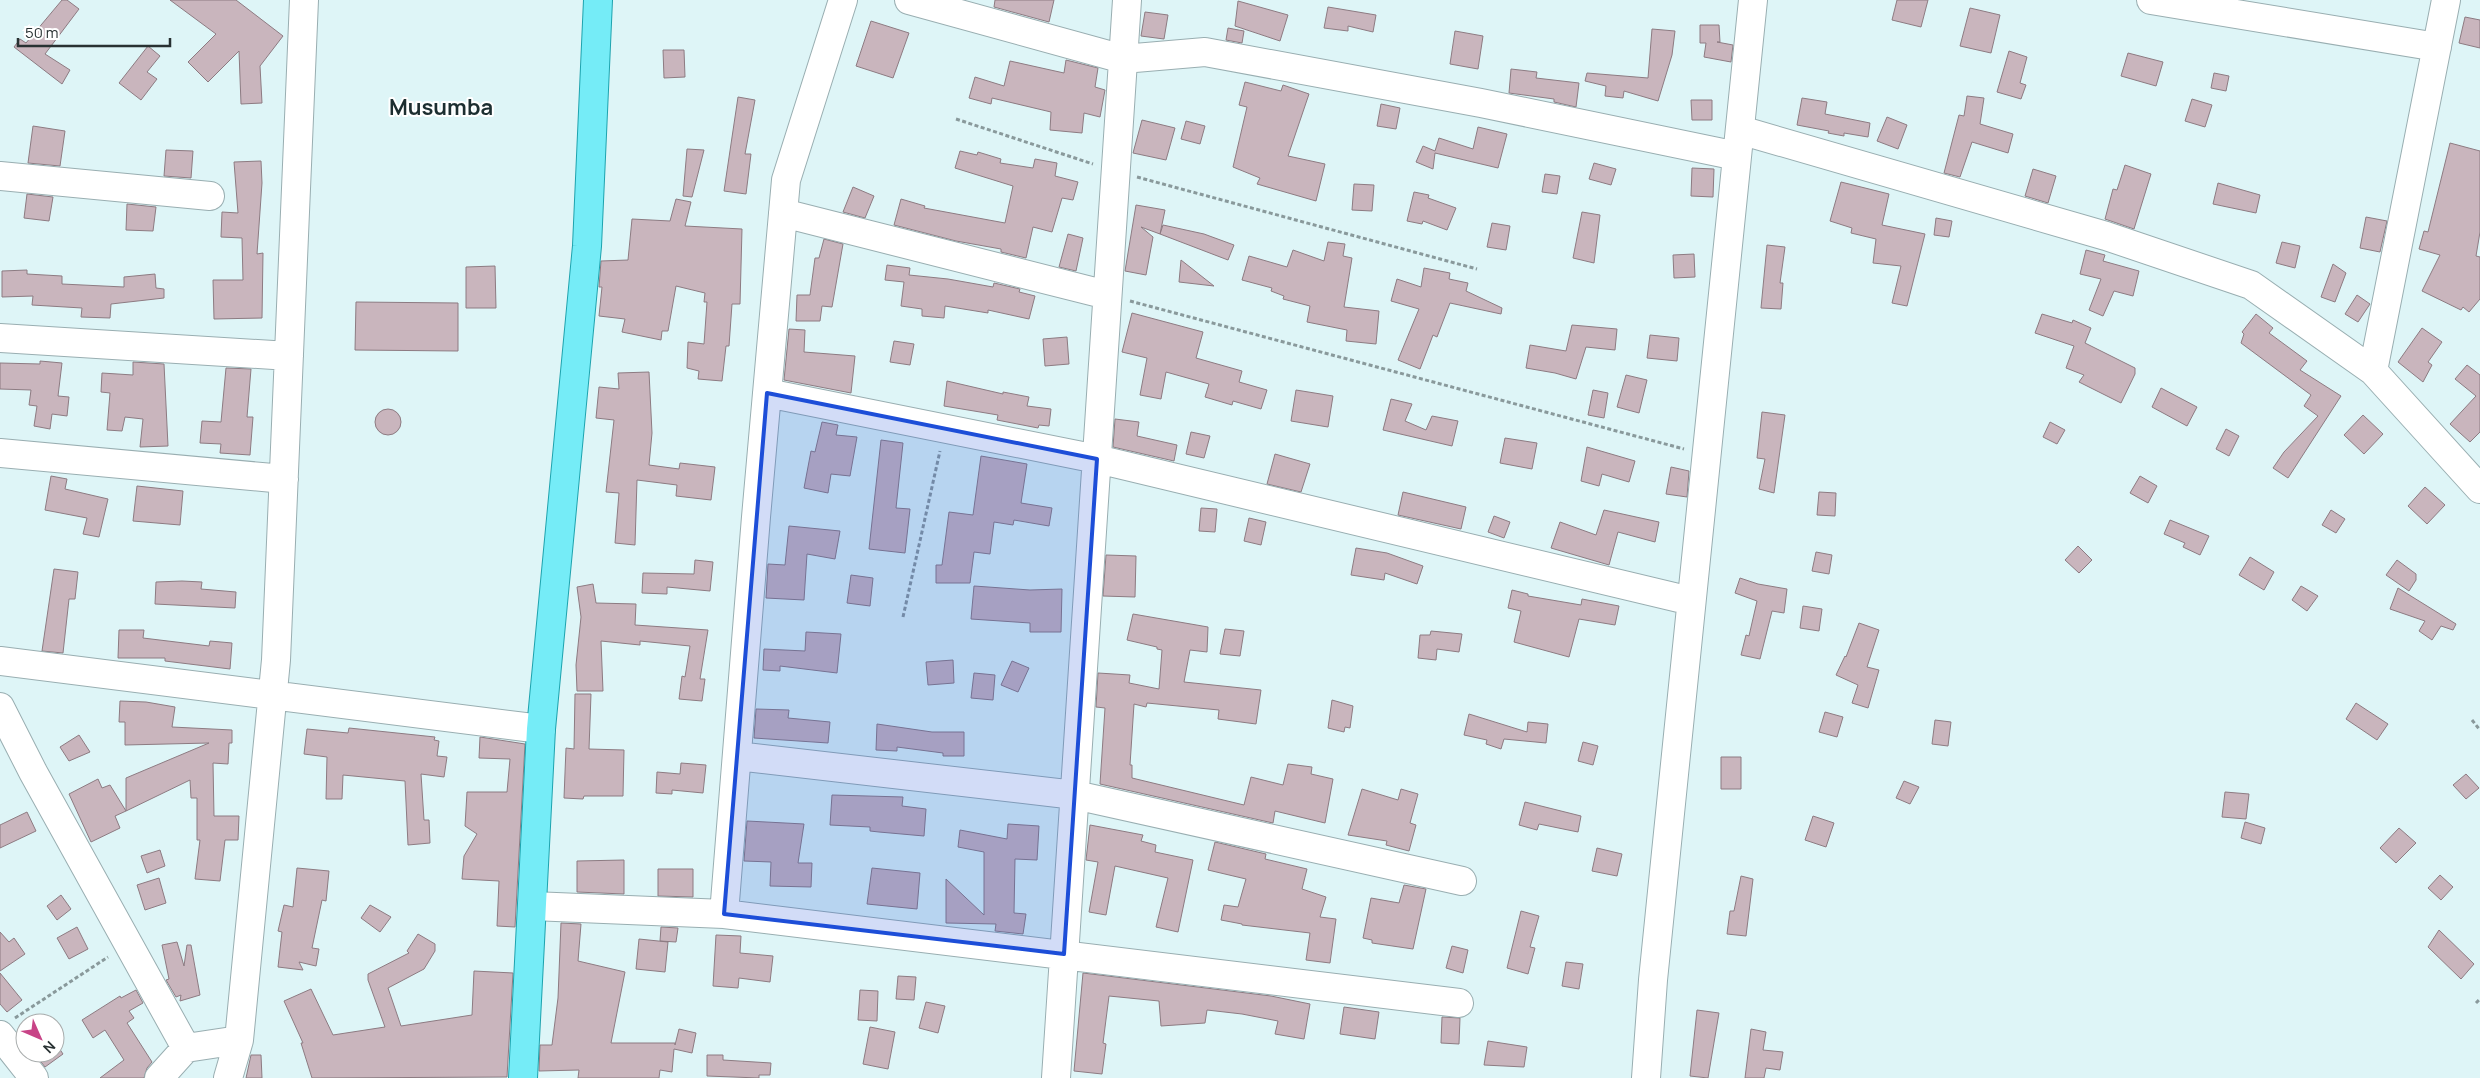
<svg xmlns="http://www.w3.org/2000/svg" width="2480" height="1078" viewBox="0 0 2480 1078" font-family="Manrope,sans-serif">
	<rect width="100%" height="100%" fill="#def5f7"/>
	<path fill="#c9b5bd" stroke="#8d7b82" d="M62 0H67L79 9 45 54 70 70 62 84 14 47 20 39 26 43Z
		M170 0H236L283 36 260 66 262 103 241 104 239 51 208 82 188 62 216 34Z
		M995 0H1054L1049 22 994 7Z
		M1897 0H1928L1921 27 1892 20Z
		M1238 1 1288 15 1280 41 1235 26Z
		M1328 7 1376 15 1373 32 1348 26V31L1324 28Z
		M1970 8 2000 15 1991 53 1960 46Z
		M1145 12 1168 15 1164 39 1141 36Z
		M2465 17 2480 20V48L2459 43Z
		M871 21 909 33 893 78 856 66Z
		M1700 25H1719L1720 42H1717L1733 45 1731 62 1704 57 1706 43H1700Z
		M1228 28 1244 31 1242 43 1226 40Z
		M1652 29 1675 31 1672 55 1658 101 1624 91 1623 98 1605 96 1606 86 1585 81 1587 73 1648 78Z
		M1455 31 1483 36 1478 69 1450 64Z
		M148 46 160 56 147 72 157 79 141 100 119 83Z
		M663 50H684L685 77 664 78Z
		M2009 51 2027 57 2020 83 2026 85 2021 99 1997 92Z
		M2128 53 2163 62 2156 86 2121 76Z
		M1066 60 1098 68 1095 87 1105 90 1100 117 1084 113 1082 133 1050 130 1051 112 992 98 991 104 969 98 975 77 1004 86 1010 61 1064 73Z
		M1511 69 1537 72 1536 78 1579 83 1576 107 1554 102V99L1509 93Z
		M2214 73 2229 76 2226 91 2211 88Z
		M1245 82 1281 91 1283 85 1309 94 1288 156 1325 164 1316 201 1257 184 1260 178 1233 167 1247 107 1239 105Z
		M1967 96 1984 98 1980 124 2013 134 2008 153 1972 142 1960 177 1944 173 1959 115 1964 116Z
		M738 97 755 100 745 154H751L746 194 724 191Z
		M1802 98 1827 102 1825 114 1870 123 1868 137 1844 133V136L1828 133 1829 131 1797 125Z
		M2192 99 2212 105 2205 127 2185 121Z
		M1691 100H1712V120H1692Z
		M1381 104 1400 108 1396 129 1377 126Z
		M1887 117 1907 125 1898 149 1877 141Z
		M1142 120 1175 128 1166 160 1133 153Z
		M1186 121 1205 126 1200 144 1181 139Z
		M33 126 65 131 60 166 28 163Z
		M1478 127 1507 134 1498 168 1435 153 1433 169 1416 162 1423 146 1435 151 1439 138 1473 149Z
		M2450 143 2480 151V232L2476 256 2480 257V299L2469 312 2463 307 2461 310 2422 291 2440 255 2419 249 2424 231 2428 232Z
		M687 149 704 150 692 197 683 196Z
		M166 150 193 151 191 178 164 176Z
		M960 151 977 155 978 152 1001 159 1000 163 1033 168 1035 159 1057 163 1055 176 1078 182 1073 200 1062 198 1052 232 1033 227 1026 258 1001 252V249L956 241 894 225 901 199 925 206 924 208 1005 223 1013 186 955 168Z
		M261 161 262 183 257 254 263 253 262 318 214 319 213 280H243L242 238 221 237 222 212 238 213 234 162Z
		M1594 163 1616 169 1611 185 1589 179Z
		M2125 165 2151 174 2134 229 2105 219 2113 189 2117 190Z
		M1692 168 1714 169 1713 197 1691 196Z
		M2033 169 2056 176 2048 203 2025 196Z
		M1545 174 1560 176 1557 194 1542 192Z
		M1841 182 1889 194 1882 225 1925 234 1907 306 1892 303 1901 266 1873 263 1876 239 1851 233 1852 228 1830 221Z
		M2218 183 2260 195 2256 213 2213 204Z
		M1354 184 1374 185 1372 211 1352 210Z
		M853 187 874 196 865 218 843 212Z
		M1414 192 1429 195 1428 198 1456 208 1447 230 1423 221 1422 224 1407 221Z
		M27 194 53 197 49 221 24 218Z
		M676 199 691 202 685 226 742 229 740 304H732L729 346H726L722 381 698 379 699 371 687 368 688 342 704 344 707 302H704L705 293 676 286 668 331H662L661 340 622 332 625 319 599 316 602 287H599L601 261 628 260 632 219 670 221Z
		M127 204 156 207 153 231 126 230Z
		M1136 205 1165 210 1160 234 1141 227 1153 237 1146 275 1125 271Z
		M1582 212 1600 215 1594 263 1573 258Z
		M2366 217 2387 221 2380 252 2360 248Z
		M1936 218 1952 221 1949 237 1934 235Z
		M1492 223 1510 226 1506 250 1487 247Z
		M1163 225 1204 234 1234 245 1228 260 1160 234Z
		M1068 234 1083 238 1076 271 1059 267Z
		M824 239 843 244 832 307 822 306 820 321H796L797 295H810L815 258H819Z
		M1328 242 1345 244 1343 256 1352 258 1344 307 1379 311 1376 344 1346 341 1347 330 1307 322 1310 306 1283 299 1284 296 1271 291 1272 288 1242 280 1249 256 1287 267 1293 250 1324 261Z
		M2282 242 2300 246 2295 268 2276 263Z
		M1767 245 1785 247 1780 283H1783L1781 309 1761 308Z
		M2086 250 2105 255 2103 261 2139 271 2133 296 2114 291 2103 316 2089 310 2101 279 2080 274Z
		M1694 254 1695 277 1674 278 1673 255Z
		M1181 260 1214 286 1179 282Z
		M2333 264 2346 273 2335 302 2321 297Z
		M887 265 910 268 909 275 948 279 993 287 994 283 1020 289 1019 292 1035 296 1029 319 988 310V313L945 306 944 318 922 316V309L901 306 904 282 885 280Z
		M495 266 496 308H466V267Z
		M1424 268 1450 273 1449 279 1468 283 1466 291 1502 308 1501 314 1450 303 1437 337 1433 335 1420 369 1398 360 1419 309 1391 301 1397 279 1421 287Z
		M27 270V274L62 276V284L124 287V277L155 274 156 288 164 289V298L111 304 110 318 81 317 82 308 32 305 33 296 2 297V271Z
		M2357 295 2370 304 2358 322 2345 314Z
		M356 302 458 303V351L355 350Z
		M1132 313 1203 332 1196 358 1242 371 1239 382 1267 390 1261 409 1233 401 1232 405 1205 397 1209 384 1166 372 1161 399 1140 395 1147 358 1122 352Z
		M2042 314 2072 323 2073 320 2091 328 2085 343 2135 368V374L2121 403 2079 382 2084 375 2066 368 2074 346 2035 333Z
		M2256 314 2273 328 2269 333 2307 361 2300 370 2341 396 2288 478 2273 468 2284 452 2318 416 2304 406 2311 395 2241 343 2244 334 2242 332Z
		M1572 325 1617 329 1615 350 1586 347 1576 379 1555 373 1526 368 1530 345 1566 351Z
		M2422 328 2442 342 2428 362 2432 365 2423 382 2398 362Z
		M789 329 805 330 804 352 855 356 851 393 784 380Z
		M1650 335 1679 338 1677 361 1647 358Z
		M1067 337 1069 364 1045 366 1043 339Z
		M894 341 914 344 910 365 890 362Z
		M40 361 62 363 58 396 69 397 67 416 52 414 50 429 34 426 37 406 29 405 31 390 0 389V363L40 364Z
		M133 362 164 364 168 446 140 447 143 419 125 417 122 431 107 430 110 393 101 392 102 373 133 375Z
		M2467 365 2480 375V432L2470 442 2450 424 2476 396 2455 379Z
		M226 368 251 369 247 417H253L250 455 220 453 221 444 200 443 202 421 221 422Z
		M649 372 652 433 649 465 679 469 680 463 715 467 711 500 676 496 677 485 637 480 635 545 615 543 619 493 606 492 614 420 596 418 599 387 619 389 618 373Z
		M1626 375 1647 380 1639 413 1617 407Z
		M947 381 1003 394V392L1029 397 1027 406 1051 409 1049 426 1039 425 1038 428 997 420 998 415 944 406Z
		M2161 388 2197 407 2187 426 2152 407Z
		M1296 390 1333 396 1328 427 1291 421Z
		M1593 390 1608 393 1604 418 1588 415Z
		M1391 399 1412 404 1405 421 1426 430 1432 416 1458 421 1452 446 1383 430Z
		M375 422a13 13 0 1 1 26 0a13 13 0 1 1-26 0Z
		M1762 412 1785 415 1774 493 1759 489 1765 459 1757 458Z
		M2363 415 2383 434 2364 454 2344 435Z
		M1115 419 1139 422 1137 436 1177 445 1174 461 1113 447Z
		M822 422 838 425 836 435 857 437 850 476 831 474 828 493 804 488 811 451 815 452Z
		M2050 422 2065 430 2057 444 2043 437Z
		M2226 429 2239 436 2229 456 2216 449Z
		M1191 432 1210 436 1204 458 1186 454Z
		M1505 438 1537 443 1532 469 1500 463Z
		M881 440 903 443 896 508 910 509 905 553 869 549Z
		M1587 447 1635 461 1629 482 1602 474 1599 486 1581 481Z
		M1275 454 1310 464 1301 492 1267 484Z
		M981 456 1027 464 1021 503 1052 508 1049 526 1014 520 1013 525 994 522 990 554 974 552 970 583H936V565H942L949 512 973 515Z
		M1671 467 1689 471 1687 497 1666 494Z
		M51 476 67 479 65 489 108 499 99 537 83 534 87 518 45 510Z
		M2140 476 2157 486 2148 503 2130 493Z
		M137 486 183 491 180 525 133 521Z
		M2425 487 2445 505 2427 524 2408 506Z
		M1403 492 1466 507 1461 529 1398 515Z
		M1819 492 1836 493 1835 516 1817 515Z
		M1201 508 1217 509 1215 532 1199 531Z
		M1604 510 1659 522 1655 542 1618 532 1609 565 1551 548 1560 522 1596 535Z
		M2331 510 2345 519 2336 533 2322 525Z
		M1494 516 1510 522 1504 538 1488 532Z
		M1249 518 1266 522 1261 545 1244 541Z
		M2170 520 2209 536 2200 555 2183 547 2185 543 2164 534Z
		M789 526 840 531 835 559 807 554 804 600 766 598 768 564 785 565Z
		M2078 546 2092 560 2079 573 2065 560Z
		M1356 548 1387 553 1423 566 1417 584 1385 573 1384 580 1351 575Z
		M1816 552 1832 555 1829 574 1812 571Z
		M1106 555 1136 556 1135 597 1103 596Z
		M2250 557 2274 572 2264 590 2239 575Z
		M695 560 713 562 710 591 667 587V594L642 593 643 573 694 574Z
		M2397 560 2416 574V580L2409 591 2386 575Z
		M54 569 78 572 75 599H69L63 653 42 651Z
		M851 575 873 578 870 606 847 603Z
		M1740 578 1758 584 1787 589 1784 613 1772 611 1760 659 1741 655 1746 635 1749 636 1757 601 1735 593Z
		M182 581 202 582 201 589 236 592 235 608 155 604 156 582Z
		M593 584 596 603 636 604 635 625 708 630 700 679H705L702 701 679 699 682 676 685 677 690 646 640 641V645L601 641 603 691H577L576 665 581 617 577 587Z
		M974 586 1030 590 1062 589 1061 632H1030V623L971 619Z
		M2301 586 2318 596 2307 611 2292 600Z
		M2398 588 2456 624 2453 630 2441 626 2432 640 2419 631 2425 621 2390 609Z
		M1512 590 1528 594V596L1581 605 1582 599 1619 606 1615 625 1579 619 1569 657 1514 642 1521 611 1508 608Z
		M1803 606 1822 609 1819 631 1800 628Z
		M1133 614 1208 627 1207 652 1190 650 1184 682 1261 690 1256 724 1218 719 1219 710 1147 703 1146 707 1134 704 1130 765H1132V778L1244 805 1251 777 1283 785 1288 764 1312 767 1311 774 1333 779 1325 823 1275 811 1273 823 1100 784 1105 708 1096 707 1098 673 1130 675 1129 683 1159 689 1162 650 1157 649V647L1127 640Z
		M1859 623 1879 630 1867 667 1879 670 1868 708 1852 703 1858 685 1836 675 1845 656 1846 657Z
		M1225 629 1244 631 1240 656 1220 654Z
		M119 630H144L143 638 209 646 210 641 232 643 230 669 165 661V658H118Z
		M1431 631 1462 634 1459 652 1437 649 1436 660 1418 658 1420 635H1430Z
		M806 632 841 634 837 673 780 666V671L763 670 764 649 805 651Z
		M953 660 954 683 928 685 926 662Z
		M1012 661 1029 668 1018 692 1001 685Z
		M974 673 995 675 993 700 971 698Z
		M575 694H591L589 749 624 750 623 796H584L583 799 564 798 566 748 574 749Z
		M1332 700 1353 706 1350 728 1345 727 1344 732 1328 728Z
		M120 701 146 702 175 707 172 727 232 730V743H229L228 764 213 763 214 816H239L238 840H225L220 881 195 879 200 840H197V798H191L190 780 126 811V778L209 743 125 745V722H119Z
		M2356 703 2388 724 2377 740 2346 719Z
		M756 709 789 710 788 718 830 722 828 743 754 738Z
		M1825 712 1843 717 1837 737 1819 732Z
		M1469 714 1527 732 1528 722 1548 724 1546 743 1504 739 1501 749 1486 744 1487 740 1464 735Z
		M1935 720 1951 722 1948 746 1932 744Z
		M877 724 932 732H964V756H943V753L897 747V751L876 750Z
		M349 728 435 737 434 740 439 741 437 756 447 757 444 777 421 774 424 820H429L430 843 408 845 405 781 343 775 342 799H326L327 757 304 754 307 729 348 733Z
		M79 735 90 752 69 761 60 747Z
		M480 737 525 744 515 927 497 926 499 881 462 879 464 856 477 834 465 826 467 792H507L510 759 479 758Z
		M1583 742 1598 746 1593 765 1578 761Z
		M1721 757H1741V789H1721Z
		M681 763 706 765 703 793 672 790V794L656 793 657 772 680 774Z
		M2466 774 2479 788 2466 799 2453 785Z
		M98 779 102 788 110 785 126 811 115 816 120 828 91 842 69 794Z
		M1904 781 1919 787 1910 804 1896 798Z
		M1362 789 1398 800 1401 789 1418 794 1410 823 1416 825 1409 851 1386 845 1387 841 1348 835Z
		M2225 792 2249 794 2246 819 2222 817Z
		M832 795 903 797 902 806 926 809 924 836 879 832 870 831V827L830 825Z
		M1525 802 1581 816 1578 832 1539 824 1537 830 1519 825Z
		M27 812 36 831 0 848V825Z
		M1813 816 1834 823 1826 847 1805 840Z
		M747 821 804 824 798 863H812L811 887 770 886 771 862 744 861Z
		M2245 822 2265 828 2261 844 2241 838Z
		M1008 824 1039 826 1037 860 1015 859 1014 913 1026 914 1023 934 995 931 996 924 946 923V879L984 915V852L958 847 960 830 1007 839Z
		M1090 825 1143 835 1141 841 1156 845 1155 852 1193 860 1178 932 1156 927 1168 878 1115 866 1106 915 1089 912 1098 862 1086 860Z
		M2399 828 2416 843 2396 863 2380 848Z
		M1215 842 1266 854 1265 859 1307 869 1302 889 1326 897 1320 917 1336 919 1330 963 1306 960 1310 933 1242 925V924L1221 920 1224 905 1238 907 1246 879 1208 870Z
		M1597 848 1622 854 1617 876 1592 871Z
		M160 850 165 866 147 873 141 856Z
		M624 860V894L577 892V861Z
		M297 868 329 871 326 901 322 900 312 948 319 949 316 966 299 962 303 970 278 967 282 932 278 931 284 905 293 907Z
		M872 868 920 873 917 909 867 904Z
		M658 869H693V897L658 896Z
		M2440 875 2453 887 2441 900 2428 888Z
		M1741 876 1753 879 1746 936 1727 934 1730 911H1734Z
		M159 878 166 903 145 910 137 885Z
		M1404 885 1426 889 1413 949 1372 943V940L1363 938 1371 898 1399 903Z
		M61 895 71 909 57 920 47 906Z
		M370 905 391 917 380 932 361 918Z
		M1521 911 1539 916 1530 947 1535 948 1528 974 1507 968Z
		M561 923 581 924 578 961 625 972 611 1043H675V1045L679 1029 696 1033 692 1053 674 1049 672 1072 660 1070 659 1078H578L579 1070 539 1071 540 1045H552L558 998Z
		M77 927 88 949 69 959 57 938Z
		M661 927 678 928 676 942 660 941Z
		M2439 930 2474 964 2461 979 2428 947Z
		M0 932 9 942 14 938 25 954 0 971Z
		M418 934 435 944V951L424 969 388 988 401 1026 472 1015 474 971 513 973 507 1077 312 1078 301 1043H303L284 1001 311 989 333 1035 385 1027 368 980V974L409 953 407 951Z
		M716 935 741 936 740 953 773 956 770 982 739 978 738 988 713 986Z
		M639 939 668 942 665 972 636 969Z
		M177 942 184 966 187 945H191L200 995 180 1001 181 995 176 997 166 980 169 979 162 945Z
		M1452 946 1468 950 1463 973 1446 968Z
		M1566 962 1583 964 1579 989 1562 986Z
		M0 973 22 1000 7 1012 0 1004Z
		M1083 973 1271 996 1310 1004 1304 1039 1275 1034 1278 1021 1242 1014 1207 1010 1205 1023 1161 1026 1159 1001 1109 996 1103 1043 1106 1044 1102 1074 1074 1071Z
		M898 976 916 977 914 1000 896 999Z
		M136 990 143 1003 129 1011 134 1018 127 1023 152 1062 147 1068 144 1078H100L124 1060 105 1030 93 1038 82 1020 120 996 121 998Z
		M860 990 878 991 877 1021 858 1020Z
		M926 1002 945 1006 938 1033 919 1028Z
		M1344 1007 1379 1012 1375 1039 1340 1034Z
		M1697 1010 1719 1013 1708 1078 1690 1076Z
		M1442 1017 1460 1018 1459 1044 1441 1043Z
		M870 1027 895 1032 888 1069 863 1064Z
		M1751 1029 1766 1032 1763 1050 1783 1052 1780 1070 1766 1068 1764 1078H1745Z
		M1488 1041 1527 1047 1524 1067 1484 1065Z
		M55 1042 63 1054 45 1067 34 1053H55Z
		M251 1055H261L262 1078H246Z
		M707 1055H723V1060L771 1063 770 1075H759V1078L707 1076Z"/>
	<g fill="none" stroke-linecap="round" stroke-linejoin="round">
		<g stroke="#99aeb1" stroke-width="30">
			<path id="minor" d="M909 0 1123 59 1205 52 1481 103 1737 156
				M2151 0 2437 47
				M1740 130 2106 236 2251 285 2373 371 2480 489
				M0 176 210 196
				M783 213 1107 295
				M0 338 289 356
				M2373 371 2446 0
				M767 393 1097 459 1691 601
				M0 453 284 479
				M0 661 541 729
				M0 707 33 772 186 1048
				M737 756 1075 795 1462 881
				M532 906 724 914 1459 1003
				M724 914 756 517 786 180 843 0
				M0 1035 34 1078
				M159 1078 186 1048 239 1040
				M228 1078 239 1040 276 660 304 0
				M1056 1078 1127 0
				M1646 1078 1653 980 1753 0"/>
		</g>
		<g stroke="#1ea3ae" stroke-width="30">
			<path id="major" d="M523 1078 541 729 587 246 598 0"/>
		</g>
		<path stroke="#89999b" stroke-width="3" stroke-dasharray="4 2.5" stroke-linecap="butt" d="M956 119 1093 164
			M1137 177 1477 269
			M1130 301 1684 449
			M903 617 940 451
			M2472 720 2480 730
			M2476 1003 2480 999
			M15 1018 108 957"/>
		<use href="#minor" stroke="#fff" stroke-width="28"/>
		<use href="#major" stroke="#75ecf7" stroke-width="28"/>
	</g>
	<path fill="#1d4ed8" fill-opacity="0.2" stroke="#1d4ed8" stroke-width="4" stroke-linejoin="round" d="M767 393 1097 459 1064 954 724 914Z"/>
	<g text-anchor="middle" stroke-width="4" stroke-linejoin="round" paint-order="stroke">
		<g font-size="22" font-weight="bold" fill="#1c2e30" stroke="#fff">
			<text x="441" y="115">Musumba</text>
		</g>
	</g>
	<g transform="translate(40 1038) rotate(135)"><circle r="24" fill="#ffffff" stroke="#a9adad"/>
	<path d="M0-4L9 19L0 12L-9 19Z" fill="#c84487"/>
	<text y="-8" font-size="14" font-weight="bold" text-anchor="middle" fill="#283132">N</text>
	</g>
	<path d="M18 38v8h152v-8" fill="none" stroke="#283132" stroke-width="2.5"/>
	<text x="25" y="38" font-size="15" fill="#283132" stroke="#ffffff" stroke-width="4" paint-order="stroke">50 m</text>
</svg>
